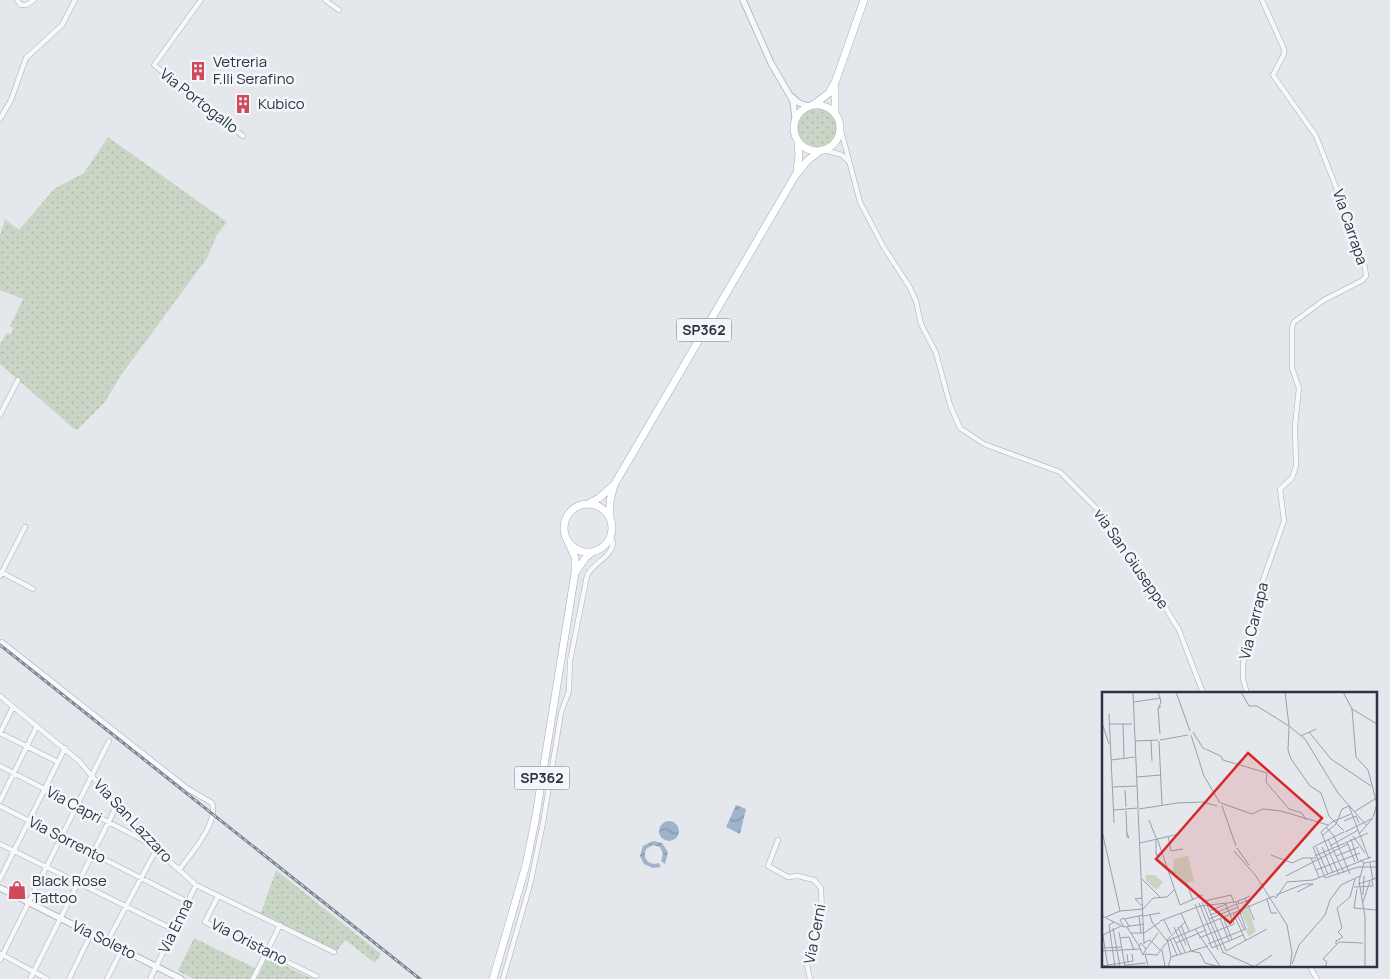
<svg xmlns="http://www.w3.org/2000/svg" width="1390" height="979" viewBox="0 0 1390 979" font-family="Manrope,sans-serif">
	<defs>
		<pattern id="grass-dots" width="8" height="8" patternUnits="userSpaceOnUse" patternTransform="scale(1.25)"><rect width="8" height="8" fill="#c9d6c5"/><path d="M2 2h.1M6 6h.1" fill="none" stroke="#adb8ab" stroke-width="1.8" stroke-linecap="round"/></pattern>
		<pattern id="water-waves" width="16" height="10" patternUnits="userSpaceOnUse" patternTransform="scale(1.25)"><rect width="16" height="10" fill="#9fb4cc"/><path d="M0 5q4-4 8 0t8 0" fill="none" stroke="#8293a7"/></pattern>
	</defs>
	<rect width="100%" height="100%" fill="#e4e7ec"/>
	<path fill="url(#grass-dots)" d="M797 127a20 20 0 1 1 40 0a20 20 0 1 1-40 0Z
		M108 137 227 222 217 235 207 258 121 375 105 402 77 430 73 428 0 364V344L7 333 11 334 13 328 10 326 23 299 0 290V235L5 219 19 230 54 189 84 173Z
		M276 870 381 954 375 963 345 940 337 951 261 913Z
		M194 938 255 968 249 979H194L178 971Z
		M268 955 275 961 313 979H257Z"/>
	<path fill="url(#water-waves)" d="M736 805 746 809 740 834 726 827Z
		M659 831a10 10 0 1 1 20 0a10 10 0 1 1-20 0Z
		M653 841 662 843 668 852 665 864 661 861 663 854 660 847 653 845 646 849C642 859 649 866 659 863L661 867 653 868 644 864 640 856 643 846Z"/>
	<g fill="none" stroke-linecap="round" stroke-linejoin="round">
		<g stroke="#a9aeb7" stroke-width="5.5">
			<path id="minor" d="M17 0 21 5H26L34 0
				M201 0 154 65 243 136
				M325 0 339 10
				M0 119 11 100 26 58 62 25 75 0
				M839 123 860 202 883 246 909 286 916 301 921 324 936 353 950 405 960 428 984 444 1060 472 1106 518 1129 559 1159 597 1179 630 1203 693
				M824 150 842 155 849 162
				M0 415 18 380
				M1 572 33 589
				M0 576 25 527
				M2 642 188 789 212 803C219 822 190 855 179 870
				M1247 693 1243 679V664L1263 580 1284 521 1280 489 1292 478 1296 466 1295 426 1299 388 1292 368V327L1294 322 1324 300 1363 280 1366 276 1365 267 1355 252 1343 205 1316 136 1275 78 1273 75 1284 54V49L1262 0
				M0 696 79 761 149 843 196 885 334 952
				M0 733 58 762
				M0 733 13 707
				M0 766 145 841
				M0 801 37 726
				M0 806 188 902
				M778 840 768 866 788 877 798 876 814 880 821 888 822 912 807 965 810 979
				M0 844 174 930
				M0 879 65 748
				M218 896 205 922 316 976
				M107 942 156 850
				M1 954 47 979
				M0 960 109 741
				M1309 965 1317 979
				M30 979 116 807
				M69 979 91 934
				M107 979 122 949
				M150 979 196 885
				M253 979 280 925
				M503 979 530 885 543 823 561 713 569 691 570 661 587 576C593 562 612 558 613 542L610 538"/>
		</g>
		<g stroke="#a9aeb7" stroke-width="7">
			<path id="tertiary" d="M743 0 771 63 793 101 795 118
				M791 96 799 103 808 106
				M0 888 181 979"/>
		</g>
		<g stroke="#a3abb8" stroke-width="8">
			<path id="primary" d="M794 128a23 23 0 1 1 46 0a23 23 0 1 1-46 0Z
				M813 105 829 93 836 80 864 0
				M835 113V87
				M797 171 799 155 798 141
				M588 504 599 498 614 485 795 176 807 161 821 150
				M564 528a24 24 0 1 1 48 0a24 24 0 1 1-48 0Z
				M610 516V501L614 485
				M575 573 586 557 594 551
				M493 979 526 865 535 821 575 573V557L567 540"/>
		</g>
		<use href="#minor" stroke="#f7f8fa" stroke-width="4.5"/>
		<use href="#tertiary" stroke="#f7f8fa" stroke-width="5.5"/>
		<use href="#primary" stroke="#fff" stroke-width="7"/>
		<g stroke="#7d8696" stroke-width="3">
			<path id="rail" d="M0 645 420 979"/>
		</g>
		<use href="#rail" stroke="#f4f6f9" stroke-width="1" stroke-dasharray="4" stroke-linecap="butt"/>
	</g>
	<defs>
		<g id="building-bare" transform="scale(1.5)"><path d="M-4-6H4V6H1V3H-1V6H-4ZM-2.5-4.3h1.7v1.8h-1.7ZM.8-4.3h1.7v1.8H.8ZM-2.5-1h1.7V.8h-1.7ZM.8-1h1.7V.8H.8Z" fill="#d1495b" stroke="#f4f6f9" stroke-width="2.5" paint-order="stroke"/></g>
		<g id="shop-bare" transform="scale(1.5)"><path d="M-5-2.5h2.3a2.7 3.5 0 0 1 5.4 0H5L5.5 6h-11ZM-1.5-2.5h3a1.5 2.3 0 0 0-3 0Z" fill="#d1495b" stroke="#f4f6f9" stroke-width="2.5" paint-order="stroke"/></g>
	</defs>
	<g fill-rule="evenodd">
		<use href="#building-bare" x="198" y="71"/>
		<use href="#building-bare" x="243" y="104"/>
		<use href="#shop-bare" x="17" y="890"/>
	</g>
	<g text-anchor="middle" stroke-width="5" stroke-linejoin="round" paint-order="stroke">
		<g fill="#f4f6f9" stroke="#676e7b" stroke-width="1">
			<rect x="676.5" y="318.5" width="55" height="23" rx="4"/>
			<rect x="514.5" y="766.5" width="55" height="23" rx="4"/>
		</g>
		<g font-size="14" font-weight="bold" fill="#2b3445">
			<text x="704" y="335">SP362</text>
			<text x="542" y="783">SP362</text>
		</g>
		<g font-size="15" fill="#2b3445" stroke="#f4f6f9" text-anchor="start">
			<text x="213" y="67">Vetreria<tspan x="213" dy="17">F.lli Serafino</tspan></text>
			<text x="258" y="109">Kubico</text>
			<text x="32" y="886">Black Rose<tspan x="32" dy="17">Tattoo</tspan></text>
		</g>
		<g font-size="15" fill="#2b3445" stroke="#f4f6f9">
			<text transform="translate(199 101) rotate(38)" y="5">Via Portogallo</text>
			<text transform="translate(1350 227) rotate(71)" y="5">Via Carrapa</text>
			<text transform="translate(1131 559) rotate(55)" y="5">via San Giuseppe</text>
			<text transform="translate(1254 621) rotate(-76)" y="5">Via Carrapa</text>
			<text transform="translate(74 805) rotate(28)" y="5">Via Capri</text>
			<text transform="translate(133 821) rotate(47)" y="5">Via San Lazzaro</text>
			<text transform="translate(67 840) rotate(27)" y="5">Via Sorrento</text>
			<text transform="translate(176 926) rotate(-64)" y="5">Via Enna</text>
			<text transform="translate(815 934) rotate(-79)" y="5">Via Cerni</text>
			<text transform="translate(104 940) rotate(26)" y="5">Via Soleto</text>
			<text transform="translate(249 942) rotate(27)" y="5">Via Oristano</text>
		</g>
	</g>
	<g transform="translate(1102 692)">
		<rect width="275" height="275" fill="#e4e7ec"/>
		<path d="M86 164 92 189 81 191 78 185 71 181 72 167Z" fill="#c9d6c5"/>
		<path d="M44 183H53L61 190 55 197 52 196 44 189Z" fill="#c9d6c5"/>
		<path d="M146 216 154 239 147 245 144 238 147 234H145L138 219Z" fill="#c9d6c5"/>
		<path fill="none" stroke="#9a9fa9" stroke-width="1" d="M31 0 36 116M56 0 59 10 56 17 59 14M74 0 88 39M139 0 147 14H155L187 34M183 0 187 34 203 47 236 101 265 134M241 0 250 17 275 32M32 10 59 6M56 16 58 42M250 17 254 65 266 78 275 112 271 125M7 22 12 131M0 31 7 52M8 32H30M21 32 22 67M187 35 186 58 189 67 208 94 219 101 227 124 242 139M91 40 101 56 119 64 121 68 165 81 164 90 187 117 200 121 204 128M207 40 229 67 269 94M89 43 102 84 118 111M199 44 214 37M49 48 50 69M58 48 86 43M33 49 56 48M57 49 60 113M9 68 33 65M35 85 59 83M11 95 35 94M23 98 24 115M119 111 150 122 161 117 179 119 226 133M120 114 134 154M36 117 42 252M37 117 75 111 101 110 115 114M12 118 36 116M24 119 25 145 27 146 25 141M252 120 273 107M47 128 54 146M242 129 254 124 257 131M234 132 240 117 247 114 267 167M224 135 232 144 248 182M0 139 18 219M242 140 211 155 223 186 256 175H275M243 140 271 126M257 142 271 126M66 144 69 159 81 157M220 144 234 132M251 144 263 161M55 146 78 213M54 147V161L55 164 56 165 54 161M226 147 242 181M249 147 256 169M245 150 253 170M38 151 77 142M228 154 256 138M214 155 226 182M220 155 231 181M135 156 147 173M132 159 154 184 185 233 190 261 188 275M169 163 190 171 201 166H214M213 164 266 141M234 164 257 155M209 166 217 185M258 168 262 171 275 169M262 171 257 189 263 225V275M268 171 271 188M214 178 258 161M237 183 219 140 230 130 249 122M184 184 246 152M40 187 59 206M84 190 91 208M256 192 275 186M252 195 271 194 270 188M255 197 252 216 275 218M195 200 211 192M174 203 202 192H211M261 203 262 184M40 206 33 207 41 215M51 206 65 205 72 198M143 206 152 228M165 207 169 221H175M103 209 129 203 132 210M136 209 137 212 149 207M100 210 121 260M261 210 268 189M97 211 116 258M93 212 110 256 141 243M78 213 101 203M105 213 124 259M107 219 125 212M134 220 142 237M79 221 87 239M131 221 144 249M48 223 50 230 66 250 69 265 66 275M108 223 135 212M0 224 22 235 42 232M37 224 39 241M41 224 58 221M4 225 18 219 41 217 51 206M121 225 130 248M118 226 127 249M23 227 41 223M107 227 136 215M62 228 69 242M58 229 98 214 134 210 148 204M12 230 7 233 13 275M79 233 89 259 98 261 103 271 118 275M22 235 18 228 22 226 27 234M25 235 37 254M72 235 83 260M76 235 84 253M11 236 18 275M93 237 118 274M0 238 6 275M17 240 23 275M29 241H42L58 230M1 243 19 234M71 245 79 262M18 246 27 245 32 258M97 246 132 232 123 211M68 247 75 263M65 248 83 230M65 249 172 204 174 206 185 190 211 188 269 165M39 251 44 257 41 263 37 254ZM42 251 48 248 59 259M74 251 104 238M106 252 144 237 134 210M234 252V249L241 245 236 240 240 236 235 216 248 205 253 187M0 256 19 255M44 257 56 241M60 258 63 274M0 259 38 257M124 259 165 237M120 260 153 275M25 262 26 270 31 269 30 262M55 263 66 249M69 265 106 254M190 272 197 253 223 223 228 208 239 193 258 184M23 273 44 271M46 273 43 262 55 263M0 274 26 270M152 275 170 263M223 275 225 270 221 267 237 250 261 251"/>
		<path fill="#d62828" fill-opacity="0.15" stroke="#d62828" stroke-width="2.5" d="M146 61 220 126 128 231 54 167Z"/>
		<rect width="275" height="275" fill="none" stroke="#2b3445" stroke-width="2.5"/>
	</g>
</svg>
